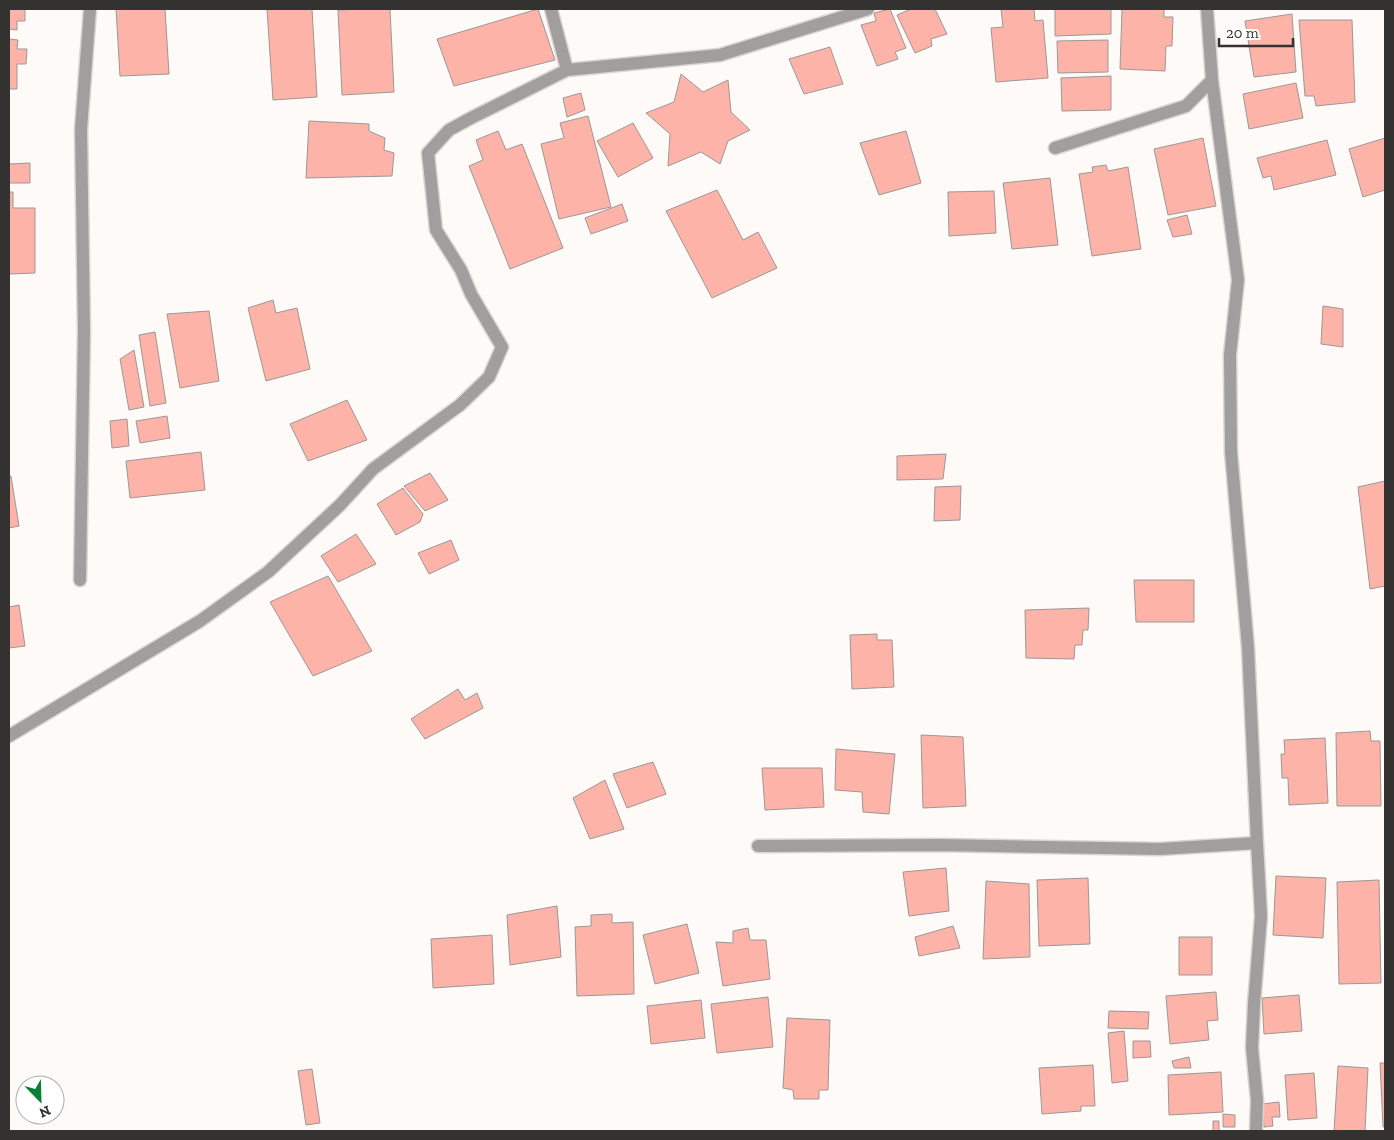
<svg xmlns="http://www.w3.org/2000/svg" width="1394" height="1140" viewBox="0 0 1394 1140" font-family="'Zilla Slab',serif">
	<rect width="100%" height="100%" fill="#fefaf7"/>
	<path fill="#feb3a9" stroke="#9c9796" d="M9 9H25V21H17V30L9 29Z
		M116 9H165L169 74 120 76Z
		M267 9H312L317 97 273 100Z
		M366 9H390L394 92 342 95 338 10Z
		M538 9 555 60 454 86 437 39Z
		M890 9 906 48 895 52 898 59 877 66 861 25 876 21 874 13Z
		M911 9H935L947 34 931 39 932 46 915 53 897 15Z
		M1001 9H1034L1035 21 1043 20 1048 78 996 82 991 28 1003 27Z
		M1055 9H1111V34L1055 36Z
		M1122 9H1164V17H1173L1172 46H1166L1165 71 1120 69Z
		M1292 14 1296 72 1254 77 1245 21Z
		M1299 20H1352L1355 102 1316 106 1314 96H1305Z
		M9 39 18 40 17 49H27L26 64H17V89H9Z
		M1108 40V72L1058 73 1057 41Z
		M830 47 843 84 804 94 789 59Z
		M681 74 703 92 728 80 731 112 750 130 728 141 720 164 701 152 668 166 670 134 646 113 674 102Z
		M1111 76V110L1062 111 1061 78Z
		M1296 83 1303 118 1249 129 1243 94Z
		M581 93 585 110 567 117 563 98Z
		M588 116 611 207 559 219 541 144 564 138 560 123Z
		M309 121 369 124V131L385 138 384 150 394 153 392 176 306 178Z
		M633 123 653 158 618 177 597 141Z
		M498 131 506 150 522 144 563 248 510 269 469 166 483 160 476 140Z
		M906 131 921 183 879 195 860 143Z
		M1203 138 1216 206 1168 215 1154 149Z
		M1385 138V190L1363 197 1349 149Z
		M1327 140 1336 175 1274 190 1271 176 1263 178 1257 158Z
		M30 163V183H9V164Z
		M1106 165 1108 171 1128 167 1141 249 1092 256 1079 174 1093 172 1092 167Z
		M1050 178 1058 245 1012 249 1003 183Z
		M717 190 743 240 758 232 777 268 712 298 666 211Z
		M994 191 996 233 949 236 948 192Z
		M9 192H13V208H35V273L9 274Z
		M622 204 628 221 591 234 585 218Z
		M1187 215 1192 234 1173 237 1167 220Z
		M273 300 276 313 297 308 310 369 266 381 248 308Z
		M1323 306 1343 309V347L1321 344Z
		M209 311 219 381 180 388 167 314Z
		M155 332 166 403 150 406 139 335Z
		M134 350 144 407 129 410 120 359Z
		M347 400 367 440 308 461 290 424Z
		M167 416 170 438 140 443 136 421Z
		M127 419 129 446 112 448 110 421Z
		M201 452 205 490 130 498 126 461Z
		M946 454 943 479 897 480V456Z
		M430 473 448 500 425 511 404 486Z
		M9 476H11L19 526 9 528Z
		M1385 481V586L1370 589 1358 487Z
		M961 486 960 520 934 521 935 487Z
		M403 488 423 514 420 522 396 535 377 504Z
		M356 534 376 564 338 582 321 556Z
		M451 540 459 560 429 574 418 553Z
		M328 576 372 651 313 676 270 602Z
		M1134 580H1194V622H1136Z
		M19 605 25 646 9 648V607Z
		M1089 608 1088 630H1083L1082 645H1075L1074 659 1026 658 1025 610Z
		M877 634V640H892L894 687 852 689 850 635Z
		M458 689 465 700 477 693 483 708 425 739 411 719Z
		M1370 731 1371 741H1380L1381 806H1337L1336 733Z
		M921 735 963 737 966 806 923 808Z
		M1325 738 1328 803 1289 805 1288 778H1282L1281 754H1285L1284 740Z
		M836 749 895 754 889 814 863 812 862 792 835 790Z
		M653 762 666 794 627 808 613 774Z
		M762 768H822L824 807 765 810Z
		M605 780 624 829 590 839 573 798Z
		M946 868 949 911 909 916 903 872Z
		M1276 876 1326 878 1323 938 1273 935Z
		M1088 878 1090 944 1039 946 1037 880Z
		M1379 880 1381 983 1339 984 1337 882Z
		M986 881 1029 884 1030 957 983 959Z
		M557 906 561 957 510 965 507 915Z
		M612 914V923L633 922 634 994 577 996 575 927 591 926V915Z
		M687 924 699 973 655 984 643 935Z
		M953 926 960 948 919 956 915 937Z
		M748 928 750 940H766L770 979 723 986 716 942 733 943V931Z
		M492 935 494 984 433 988 431 939Z
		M1179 937H1212V975H1179Z
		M1216 992 1218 1020 1207 1021 1209 1040 1170 1044 1166 996Z
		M1299 995 1302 1031 1264 1034 1262 998Z
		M768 997 773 1047 717 1053 711 1004Z
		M701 1000 705 1038 651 1044 647 1006Z
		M1109 1011 1149 1012 1148 1029 1108 1028Z
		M787 1018 830 1020 828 1090H819V1099H794L793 1090 783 1088Z
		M1124 1031 1128 1081 1112 1083 1108 1033Z
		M1133 1041H1150L1151 1057 1133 1058Z
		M1189 1057 1191 1068H1174L1172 1061Z
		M1380 1063H1385V1127H1383Z
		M1093 1065 1095 1106H1081V1111L1042 1114 1039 1068Z
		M1338 1066 1368 1068 1365 1131H1334Z
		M312 1069 320 1123 306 1125 298 1071Z
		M1221 1072 1223 1112 1169 1115 1168 1075Z
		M1314 1073 1317 1118 1288 1120 1285 1075Z
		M1279 1102 1280 1117H1272L1273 1126 1264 1127 1262 1104Z
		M1223 1114 1235 1115V1127H1223Z
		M1213 1121H1219V1131H1213Z"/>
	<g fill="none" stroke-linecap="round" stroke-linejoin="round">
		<g stroke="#d9d6d3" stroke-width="15">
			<path id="street" d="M551 9 567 70
				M1212 80 1238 280 1230 355 1231 452 1248 648 1257 843
				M1055 148 1186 106 1212 80 1207 9
				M80 580 84 330 81 129 90 9
				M9 736 200 621 268 572 340 505 373 469 460 405 489 377 502 347 471 294 461 270 436 230 428 153 449 130 471 118 567 70 720 55 868 9
				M758 846 940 845 1160 849 1257 843 1261 916 1254 1004 1252 1048 1257 1100 1256 1131"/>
		</g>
		<use href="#street" stroke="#a19e9e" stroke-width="12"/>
	</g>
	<rect width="1394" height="1140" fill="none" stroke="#333231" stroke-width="20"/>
	<g transform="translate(40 1100) rotate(157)"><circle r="24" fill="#ffffff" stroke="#adadad"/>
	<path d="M0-4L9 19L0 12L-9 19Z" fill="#097f37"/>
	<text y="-8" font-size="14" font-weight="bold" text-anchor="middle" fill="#333231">N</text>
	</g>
	<path d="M1219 38v8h74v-8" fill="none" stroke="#333231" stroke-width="2.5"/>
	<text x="1226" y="38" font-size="15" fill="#333231" stroke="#ffffff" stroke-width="4" paint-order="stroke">20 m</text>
</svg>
